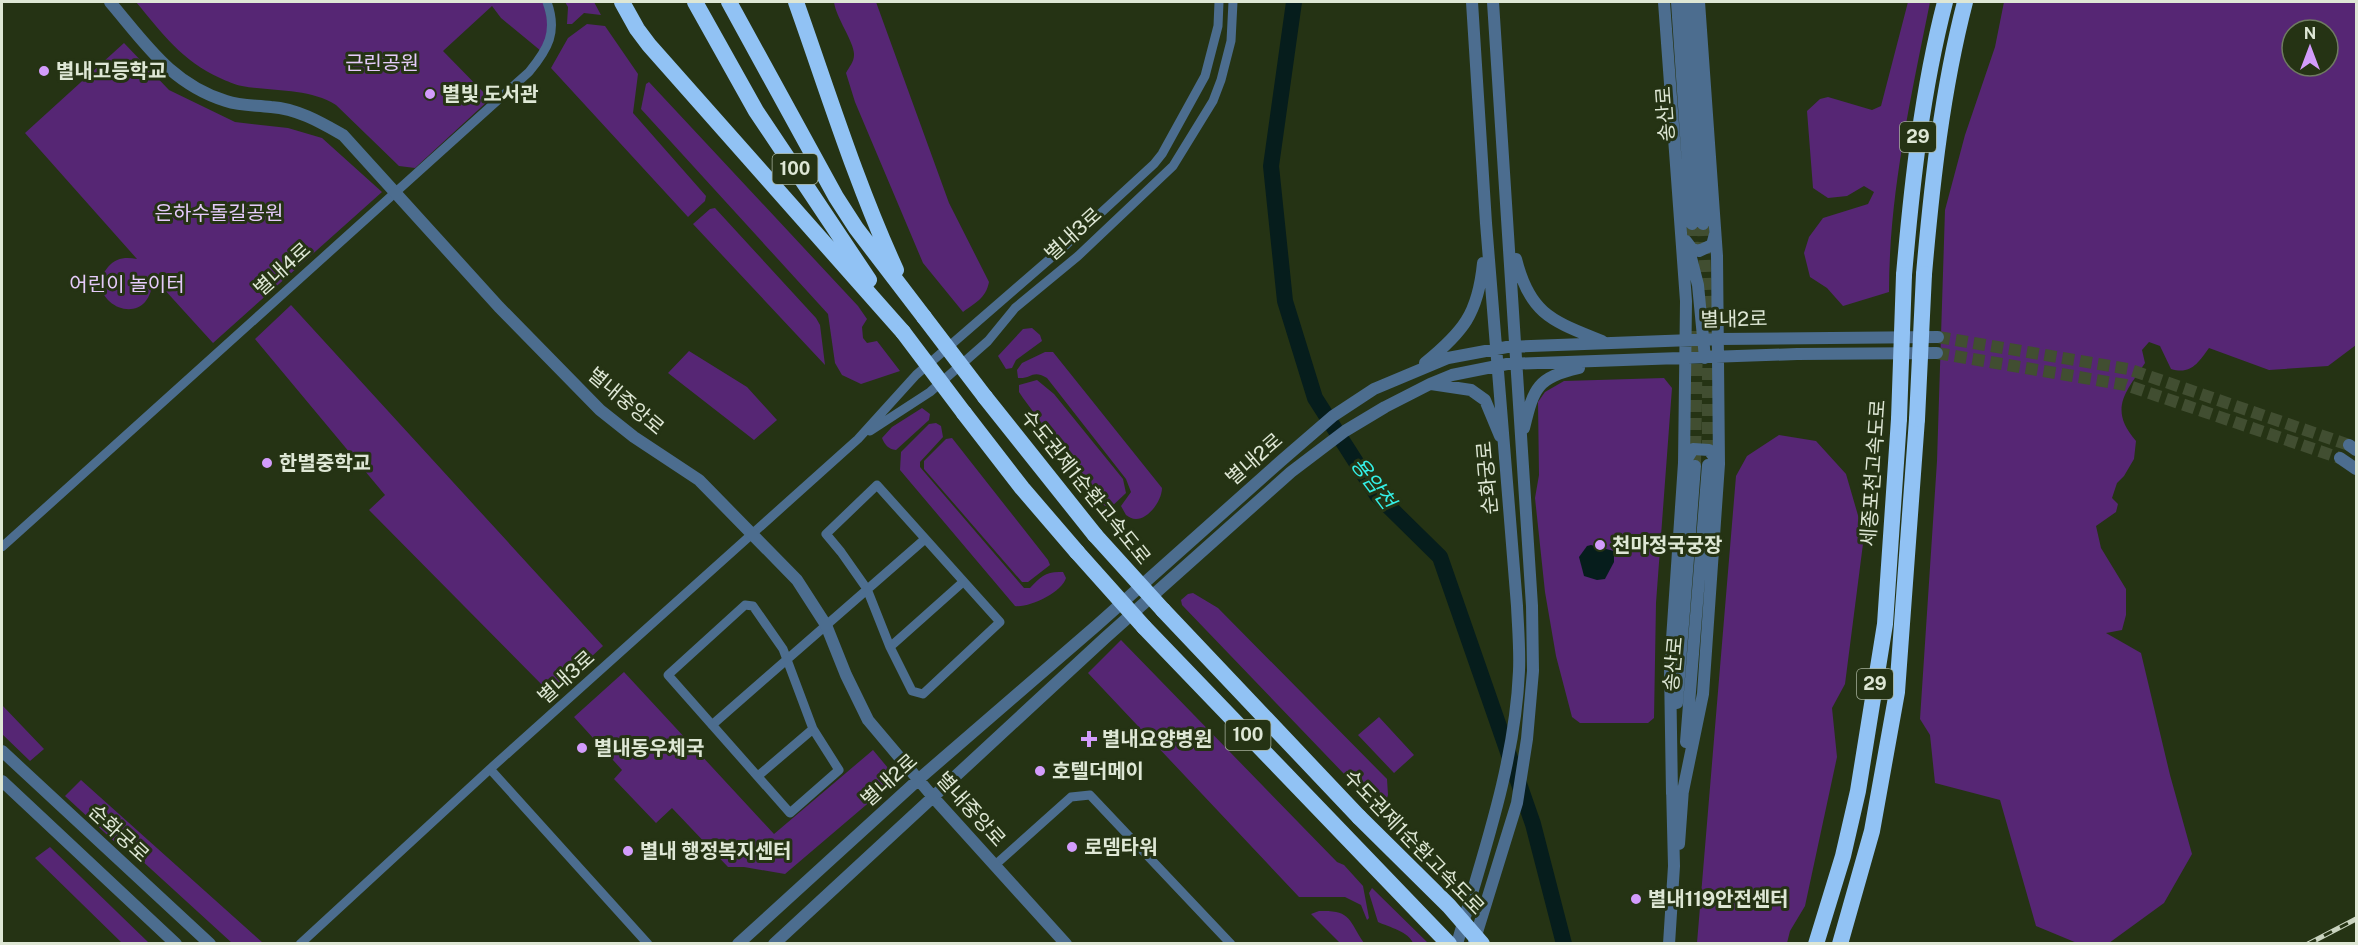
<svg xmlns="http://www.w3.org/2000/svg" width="2358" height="945" viewBox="0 0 2358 945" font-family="'Public Sans','Noto Sans KR',sans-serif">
	<rect width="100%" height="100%" fill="#253314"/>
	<path fill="#562674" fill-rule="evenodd" d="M136 2H544L549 30 541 51 501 18 492 6 443 51 490 99 415 168 399 166 336 105C309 88 273 92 242 86 235 85 227 81 220 78 183 62 161 32 136 2Z
		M565 2H594L601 15 584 13 572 24H567L568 7Z
		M834 2H876L949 203 989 282C986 298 975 303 963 312L923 263 855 102 846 73C849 67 854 62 854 55 855 43 836 18 834 2Z
		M1908 2H1930C1911 97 1889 194 1889 292L1843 306 1827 288 1810 277 1804 253 1809 237 1823 218 1868 204 1874 192 1864 186 1847 196 1828 198 1813 188 1807 111 1820 99 1828 97 1872 110 1881 106Z
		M2004 2H2356V345L2328 366 2269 370 2209 348C2198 363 2191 375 2171 369L2160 346 2149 342 2142 350 2145 363C2126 392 2108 409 2136 441L2134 459 2124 476 2117 483 2112 498 2118 504 2116 512 2096 526 2101 548 2126 589V615L2122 630 2106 633 2141 653 2170 775 2192 854 2164 903 2109 943H2077L2036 926 2000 800 1935 783 1930 735 1920 719 1937 461 1945 210 1965 135 1995 47ZM2292 30H2328V66H2292Z
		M587 24 605 26 638 74 633 113 706 196 705 201 688 217 551 68 568 38Z
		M124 43 169 90 235 122 288 128 322 138 382 192 213 343 153 277C151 337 79 301 108 267 116 257 127 257 137 259L25 133Z
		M649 82 858 306 867 319 862 327 863 338 867 343 877 341 900 371 861 384 842 375 835 363 828 314 641 109 646 84Z
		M715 208 816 318 820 325 825 365 693 224 710 209Z
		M291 305 603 646 551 694 369 510 385 495 255 339Z
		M1032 328 1040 335 1042 341 1016 360 1012 368 1006 369 998 356 1023 329Z
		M689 351 747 387 777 420 754 440 668 373Z
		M1045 352H1053L1162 488C1162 500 1149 519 1136 519 1132 519 1129 517 1126 515L1121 506 1131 492 1126 479 1047 378C1032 369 1032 379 1018 378L1017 370 1022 363Z
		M1664 378 1672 388 1656 603 1654 718 1648 723H1580L1572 717 1556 656 1545 592 1535 498 1539 475 1538 402 1545 392 1564 381Z
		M1037 380 1054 394 1123 479 1126 493 1109 509 1100 502 1023 398 1019 392V385Z
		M922 408 930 414 929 420 896 450C888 449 885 445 882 438L892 427Z
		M936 423 941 426 943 437 920 462V467L1024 588H1030C1041 576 1046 571 1063 572L1066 578C1062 592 1030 608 1015 606L900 470 901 452 929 424Z
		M1779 435 1816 441 1846 474 1864 536 1845 684 1832 708 1837 757 1805 906 1790 931 1787 943H1697L1736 476 1747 456Z
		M952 438 1048 560 1050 565 1028 582H1022L924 469V461L946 439Z
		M1193 593 1218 608 1387 779 1388 795 1385 804 1366 785 1359 786 1347 777 1182 605 1181 600 1188 594Z
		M1121 640 1337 862 1344 865 1363 886 1369 918 1367 920 1361 905 1345 897H1299L1088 673Z
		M624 672 774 834 873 750 888 768 886 788 785 874 744 867H728L672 808 656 823 614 779 622 770 574 717Z
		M2 705 44 749 30 761 2 734Z
		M1379 717 1414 755 1394 773 1358 735Z
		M81 780 263 943H232L128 848 117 844 65 796Z
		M50 847 149 943H122L35 858Z
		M1372 888 1428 943H1413C1409 932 1389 927 1378 922L1369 893Z
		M1319 911C1351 910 1348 919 1364 943H1340L1311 914Z"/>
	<path fill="#061d1c" d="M1591 545 1614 551V562L1605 579 1597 580 1584 576 1579 557 1587 546Z"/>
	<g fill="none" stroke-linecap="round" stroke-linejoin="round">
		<path stroke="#061d1c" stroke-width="16" d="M1294 2 1271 166 1285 301 1315 398 1377 495 1440 557 1533 824 1564 944"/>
		<path stroke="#414e31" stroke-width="12" stroke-dasharray="12 6" stroke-linecap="butt" d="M1692 224 1693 256
			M1703 224 1708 345V458
			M1938 337 2128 369 2349 445
			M1937 353 2126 385 2340 458
			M1695 466 1697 331"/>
		<path stroke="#4c6d8f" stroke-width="9" d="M870 431 930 392 988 341 1015 308 1078 256 1173 166 1213 101 1221 80 1231 41 1233 2
			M877 485 1000 622 923 694 912 691 890 647 867 589 841 552 826 534Z
			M2 547 529 72C548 49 558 32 547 2
			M745 605 753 606 783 649 813 729 839 770 790 813 668 675Z
			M890 647 963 582
			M712 725 925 539
			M490 769 648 944
			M758 776 813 729
			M995 865 1071 797 1090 795 1231 944
			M300 944 490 769 858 439 916 375 1067 244 1154 164 1162 154 1205 76 1218 26 1219 2"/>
		<path stroke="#4c6d8f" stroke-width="12" d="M110 2C145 43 171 84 226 101 241 106 256 105 271 107 298 109 320 122 343 135L499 307 600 410 634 437 699 480 797 580 826 625 846 675 868 720 933 797 1066 944
			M1664 2 1686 301 1684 463 1670 669 1672 794
			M1677 2 1692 224
			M1688 2 1703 224
			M1686 241 1692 249 1699 251 1712 245 1715 234
			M1688 246 1698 285 1705 358
			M1516 259C1530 315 1553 321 1602 341
			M1425 363C1463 332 1478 314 1483 263
			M1431 384 1471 390 1485 400 1500 436
			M1524 428C1534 387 1537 378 1579 368
			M2349 445 2356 450
			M2340 458 2356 469
			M1685 462 1693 449 1709 450 1719 464
			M1677 703 1695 466
			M1686 742 1708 465
			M2 751 210 944
			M2 781 176 944
			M1682 796 1703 694 1719 464 1717 256 1699 2
			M1679 844 1683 789
			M1474 942 1517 803 1527 739 1533 671 1532 606 1493 2
			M738 944 919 779 1096 626 1281 461 1333 416 1374 389 1448 358 1507 347 1719 339 1938 337
			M774 944 1105 638 1291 472 1345 431 1385 407 1430 384 1452 375 1507 364 1797 354 1937 353
			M1457 944C1483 854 1515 764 1519 671 1520 649 1518 628 1517 606L1486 223 1472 2
			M1669 944 1674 866 1672 786"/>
		<path stroke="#91c2f4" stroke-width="16" d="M622 2 637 29 649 45 903 332
			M695 2 756 111 869 280
			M729 2 836 197 856 228 924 317
			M796 2C828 92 856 183 896 270
			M1924 274C1932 183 1942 91 1965 2
			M1904 275C1912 183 1922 91 1945 2
			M985 397 1095 535
			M964 413 1022 488 1077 552
			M1163 610 1359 817
			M1144 627 1449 944
			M1816 944 1843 856 1858 791 1885 624 1899 419
			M1840 944 1872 831 1897 692 1917 419"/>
		<g stroke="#c9d3bf" stroke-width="5">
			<path id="rail" d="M2308 944 2356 919"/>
		</g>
		<use href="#rail" stroke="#253314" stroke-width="3" stroke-dasharray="9" stroke-linecap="butt"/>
		<path stroke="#91c2f4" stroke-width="16" d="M924 317 985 397
			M903 332 964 413
			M1899 419 1904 275
			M1917 419 1924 274
			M1095 535 1163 610
			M1077 552 1144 627
			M1359 817 1449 906 1482 944"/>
	</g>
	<g fill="#d39cfc" stroke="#253314" stroke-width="2">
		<circle cx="44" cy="71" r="6"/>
		<circle cx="430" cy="94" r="6"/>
		<circle cx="267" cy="463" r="6"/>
		<circle cx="1600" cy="545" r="6"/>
		<path d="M1086 730h6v6h6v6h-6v6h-6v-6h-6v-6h6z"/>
		<circle cx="582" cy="748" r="6"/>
		<circle cx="1040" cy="771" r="6"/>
		<circle cx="1072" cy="847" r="6"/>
		<circle cx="628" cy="851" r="6"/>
		<circle cx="1636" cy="899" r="6"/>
	</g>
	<g text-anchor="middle" stroke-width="6" stroke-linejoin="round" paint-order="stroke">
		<g fill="#253314" stroke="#a6b19b" stroke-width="1.5">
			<rect x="1900" y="122" width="36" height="30" rx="4.5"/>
			<rect x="772.5" y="154" width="45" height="30" rx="4.5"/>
			<rect x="1857" y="669" width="36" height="30" rx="4.5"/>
			<rect x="1225.5" y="720" width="45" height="30" rx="4.5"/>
		</g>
		<g font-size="18" font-weight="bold" fill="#dee7d5">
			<text x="1918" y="143">29</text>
			<text x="795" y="175">100</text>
			<text x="1875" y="690">29</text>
			<text x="1248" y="741">100</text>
		</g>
		<g font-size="20" fill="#e5cbfa" stroke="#253314">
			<text x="382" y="70">근린공원</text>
			<text x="219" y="220">은하수돌길공원</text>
			<text x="127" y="291">어린이 놀이터</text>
		</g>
		<g font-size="20" font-weight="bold" fill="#dee7d5" stroke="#253314" text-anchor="start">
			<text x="56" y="78">별내고등학교</text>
			<text x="442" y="101">별빛 도서관</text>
			<text x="279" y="470">한별중학교</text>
			<text x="1612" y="552">천마정국궁장</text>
			<text x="1102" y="746">별내요양병원</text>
			<text x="594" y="755">별내동우체국</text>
			<text x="1052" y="778">호텔더메이</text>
			<text x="1084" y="854">로뎀타워</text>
			<text x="640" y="858">별내 행정복지센터</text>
			<text x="1648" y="906">별내119안전센터</text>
		</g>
		<g font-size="20" fill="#dee7d5" stroke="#253314">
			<text transform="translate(1665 114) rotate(-94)" y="7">송산로</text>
			<text transform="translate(1073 234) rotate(-42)" y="7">별내3로</text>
			<text transform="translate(282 269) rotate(-42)" y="7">별내4로</text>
			<text transform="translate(1734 319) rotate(-1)" y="7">별내2로</text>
			<text transform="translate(626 401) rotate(40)" y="7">별내중앙로</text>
			<text transform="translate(1254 459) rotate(-41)" y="7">별내2로</text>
			<text transform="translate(1873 473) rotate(-86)" y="7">세종포천고속도로</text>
			<text transform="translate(1487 478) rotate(-95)" y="7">순화궁로</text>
			<text transform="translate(1086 487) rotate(51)" y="7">수도권제1순환고속도로</text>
			<text transform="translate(1673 664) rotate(-85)" y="7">송산로</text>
			<text transform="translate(566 677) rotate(-42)" y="7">별내3로</text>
			<text transform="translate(889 780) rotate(-42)" y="7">별내2로</text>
			<text transform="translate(971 809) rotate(48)" y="7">별내중앙로</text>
			<text transform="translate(119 833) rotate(43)" y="7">순화궁로</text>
			<text transform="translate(1414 842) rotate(46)" y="7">수도권제1순환고속도로</text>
		</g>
		<g font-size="21" font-style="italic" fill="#34f0e7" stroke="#253314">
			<text transform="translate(1373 483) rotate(53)" y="7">용암천</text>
		</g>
	</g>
	<rect width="2358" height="945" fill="none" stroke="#dee7d5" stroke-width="6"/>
	<g transform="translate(2310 48)"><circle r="28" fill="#253314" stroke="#6f7b61" stroke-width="1.5"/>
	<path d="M0-4.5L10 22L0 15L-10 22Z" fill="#d39cfc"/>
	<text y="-9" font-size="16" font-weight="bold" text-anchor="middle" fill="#dee7d5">N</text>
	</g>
</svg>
